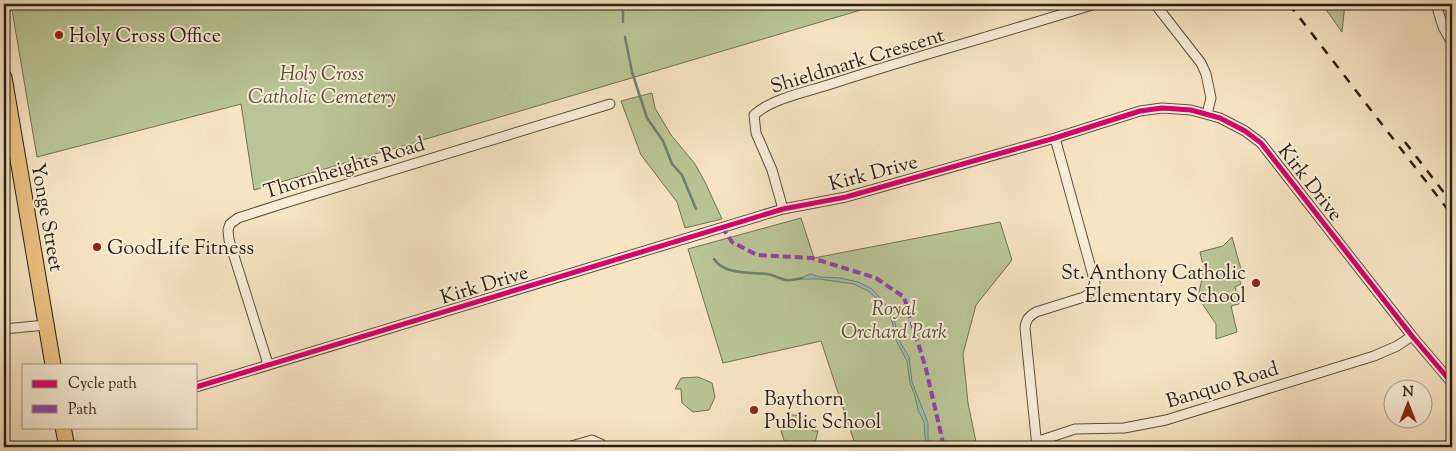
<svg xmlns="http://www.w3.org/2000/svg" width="1456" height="451" viewBox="0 0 1456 451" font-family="'Sorts Mill Goudy',serif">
	<rect width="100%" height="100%" fill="#f7e4c3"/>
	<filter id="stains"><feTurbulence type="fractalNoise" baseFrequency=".004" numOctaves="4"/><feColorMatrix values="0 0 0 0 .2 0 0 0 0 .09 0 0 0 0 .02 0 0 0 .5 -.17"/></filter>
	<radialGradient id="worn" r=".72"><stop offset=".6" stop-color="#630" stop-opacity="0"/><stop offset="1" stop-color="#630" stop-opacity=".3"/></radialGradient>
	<path fill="#b9c596" stroke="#707254" d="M11 4H881L254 190 241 104 37 157Z
		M1322 4H1345L1342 32Z
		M652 93 655 108 671 135 695 164 705 182 722 219 685 228 677 202 641 155 621 101Z
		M801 218 814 258 1000 222 1012 260 976 305 963 354 968 403 977 447H856L821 341 723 363 688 249Z
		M1232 237 1242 273 1238 275 1241 284 1235 287 1239 304 1231 306 1237 332 1216 339V324L1201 302 1199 292 1204 270 1200 252 1223 246Z
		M698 377 712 383 715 397 709 410 693 412 682 403 681 389H675L681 378Z
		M791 415C805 415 809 418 813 431H818L814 447H793L785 443 781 431 785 421Z"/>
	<path fill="#9dbfb4" stroke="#6e7f74" d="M810 274 820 277 840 278 858 282 872 289 892 312 900 342 909 357 912 382 928 423V439L933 447H928L925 438 924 422 918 410 915 396 910 383 907 361 896 340 892 321 887 307 868 291 854 284 819 279H799Z"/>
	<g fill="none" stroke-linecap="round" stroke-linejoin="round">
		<path stroke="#6e7f74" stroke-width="2.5" d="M623 4V22
			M625 37 632 72 647 118 663 141 672 164 682 175 696 209
			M714 259C724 275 751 272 767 274 774 275 780 279 786 280 791 281 797 279 802 278"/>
		<g stroke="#5b503f" stroke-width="11">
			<path id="minor" d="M1155 4 1201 63 1206 74 1211 98 1207 114
				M1436 4 1443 27 1452 43
				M783 209 772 170 756 133 754 115C771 99 806 92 828 85 916 56 1007 32 1095 4
				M4 329 46 325
				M268 364 229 240 228 230 230 224 238 218 288 202 610 104
				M196 387 783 209 846 197 1055 138 1140 111 1162 108 1191 110 1220 118 1245 131 1261 143 1412 336 1452 383
				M1036 442 1075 429 1124 428 1166 420 1374 356 1397 346 1412 336
				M568 447 592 440 601 444 603 447
				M1037 447 1025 328C1026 320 1028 317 1036 312L1084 297 1090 293 1095 283 1055 138"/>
		</g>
		<g stroke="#271e13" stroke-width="17">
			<path id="primary" d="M4 77 53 365
				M63 427 67 447"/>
		</g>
		<use href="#minor" stroke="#faedd8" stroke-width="9"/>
		<use href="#primary" stroke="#ecc282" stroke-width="15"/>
		<path stroke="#271e13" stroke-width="2.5" stroke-dasharray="9 9" stroke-linecap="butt" d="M1289 4 1452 215
			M1405 142 1452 203"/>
		<path stroke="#8e44ad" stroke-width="4" stroke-dasharray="8 4" stroke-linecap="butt" d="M722 227 732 242 757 255 812 258 876 278 904 297 926 369 944 447"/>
		<g stroke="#faedd8" stroke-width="8">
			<path id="cycleway" d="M196 387 783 209 846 197 1055 138 1140 111 1162 108 1191 110 1220 118 1245 131 1261 143 1412 336 1452 383"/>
		</g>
		<use href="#cycleway" stroke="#d6006c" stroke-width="5"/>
	</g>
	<g fill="#8f2418" stroke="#faedd8" stroke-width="2">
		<circle cx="59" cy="35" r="5"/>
		<circle cx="97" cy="247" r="5"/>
		<circle cx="1256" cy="283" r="5"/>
		<circle cx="754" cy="410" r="5"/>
	</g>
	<g text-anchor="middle" stroke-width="4" stroke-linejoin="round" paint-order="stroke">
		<g font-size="20" fill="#271e13" stroke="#faedd8" text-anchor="start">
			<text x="69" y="42">Holy Cross Office</text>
			<text x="107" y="254">GoodLife Fitness</text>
			<text x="1246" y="279" text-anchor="end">St. Anthony Catholic<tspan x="1246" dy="23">Elementary School</tspan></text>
			<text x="764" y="405">Baythorn<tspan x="764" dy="23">Public School</tspan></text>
		</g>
		<g font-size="20" fill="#271e13" stroke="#faedd8">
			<text transform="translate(857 60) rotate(-17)" y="7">Shieldmark Crescent</text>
			<text transform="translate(344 167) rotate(-17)" y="7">Thornheights Road</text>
			<text transform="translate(873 172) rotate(-15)" y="7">Kirk Drive</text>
			<text transform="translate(1311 182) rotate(52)" y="7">Kirk Drive</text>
			<text transform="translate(48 217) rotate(80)" y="7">Yonge Street</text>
			<text transform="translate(484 284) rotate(-17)" y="7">Kirk Drive</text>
			<text transform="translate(1222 384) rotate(-17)" y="7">Banquo Road</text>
		</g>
		<g font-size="20" font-style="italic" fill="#53503a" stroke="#faedd8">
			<text x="322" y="80">Holy Cross<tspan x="322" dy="23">Catholic Cemetery</tspan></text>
			<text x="894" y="315">Royal<tspan x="894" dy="23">Orchard Park</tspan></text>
		</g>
	</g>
	<rect width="1456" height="451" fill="none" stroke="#f7e4c3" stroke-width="20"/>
	<rect x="5" y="5" width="1446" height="441" fill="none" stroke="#271e13" stroke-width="2.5"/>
	<rect x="10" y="10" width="1436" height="431" fill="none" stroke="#271e13"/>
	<rect x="22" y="364" width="175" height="65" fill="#faedd8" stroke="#a69a89"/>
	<rect x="32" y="380" width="25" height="8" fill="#d6006c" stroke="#a69a89"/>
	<text x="68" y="388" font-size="15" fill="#271e13">Cycle path</text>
	<rect x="32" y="405" width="25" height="8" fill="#8e44ad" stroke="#a69a89"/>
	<text x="68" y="414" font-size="15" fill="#271e13">Path</text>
	<g transform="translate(1408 404)"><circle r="24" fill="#faedd8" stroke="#a69a89"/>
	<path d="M0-4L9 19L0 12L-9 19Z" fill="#8f2418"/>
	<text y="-8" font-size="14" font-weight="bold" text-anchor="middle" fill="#271e13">N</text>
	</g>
	<rect width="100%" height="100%" filter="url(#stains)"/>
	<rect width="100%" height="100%" fill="url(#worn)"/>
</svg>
